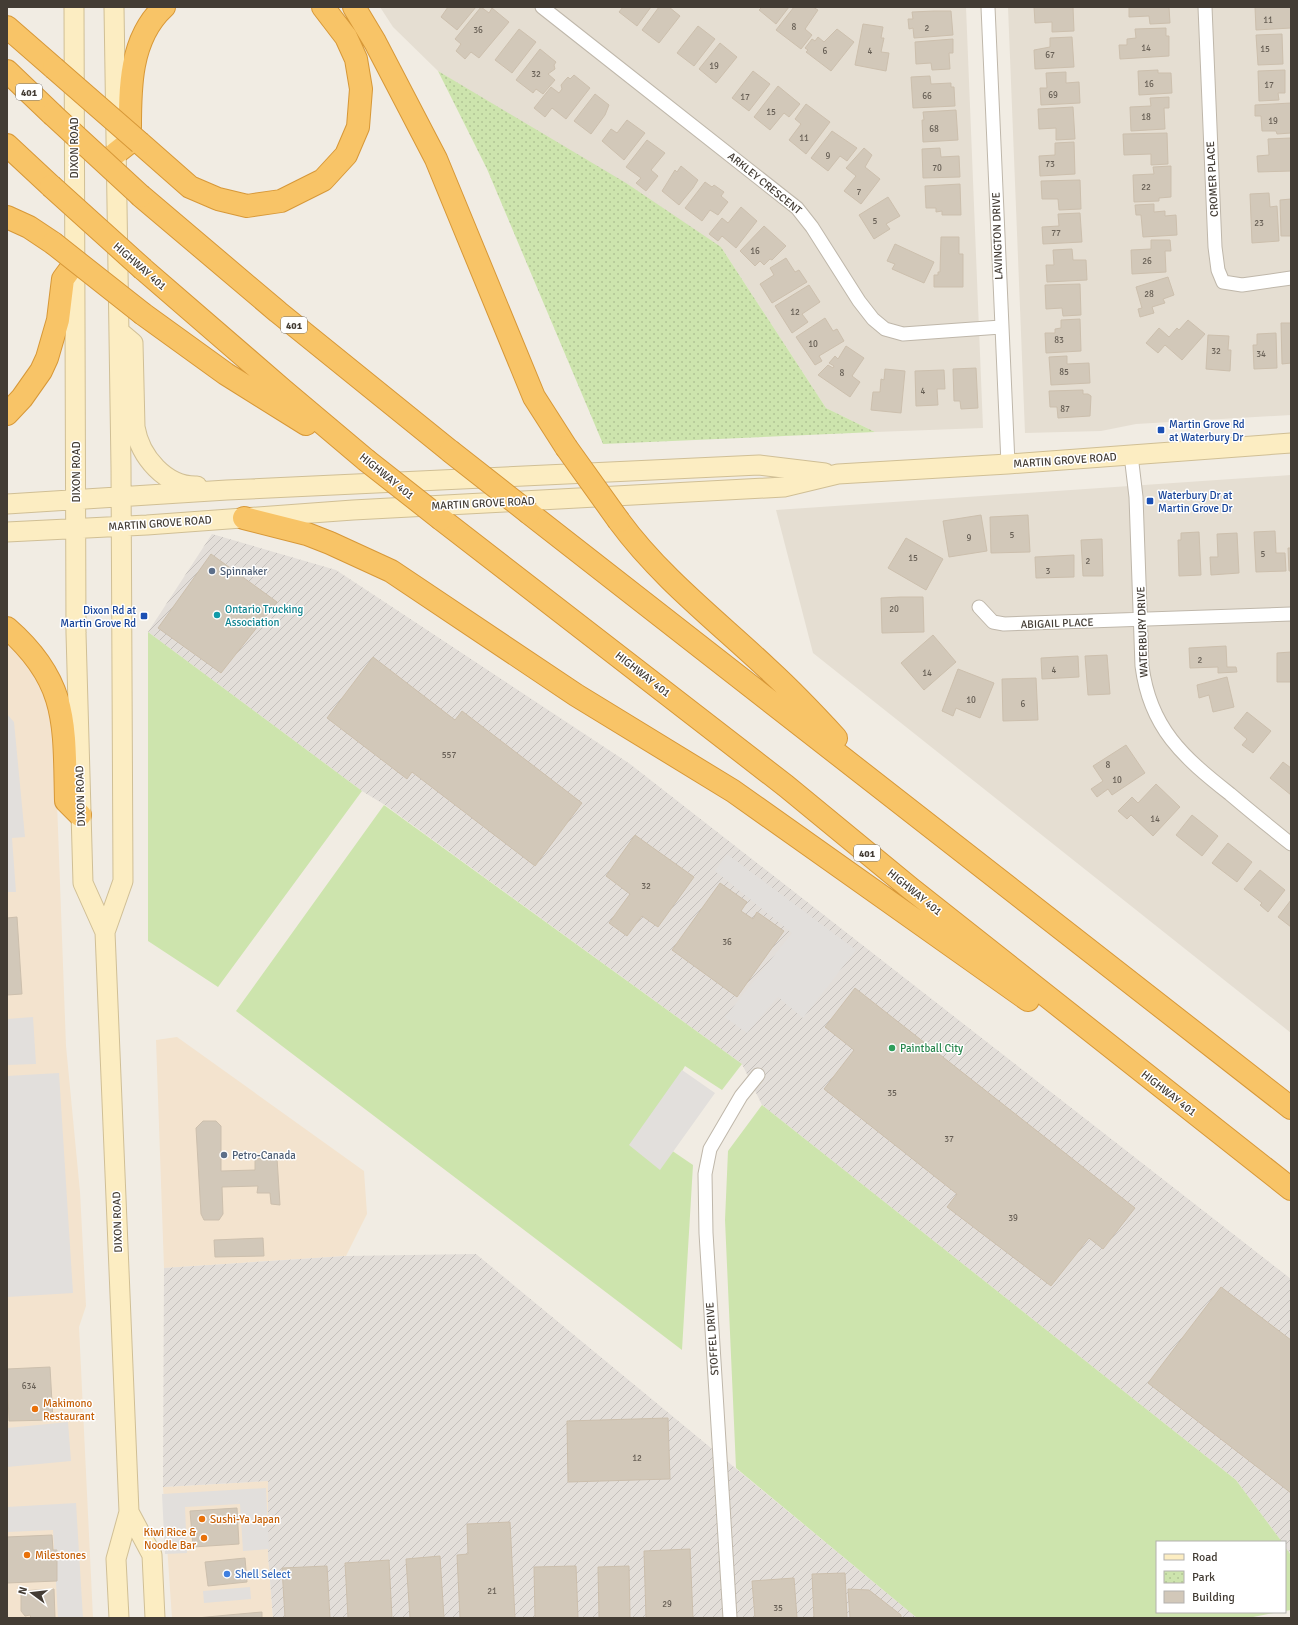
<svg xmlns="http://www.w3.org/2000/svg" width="1298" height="1625" viewBox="0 0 1298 1625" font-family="Signika,sans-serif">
	<defs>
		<pattern id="industrial-furrows" width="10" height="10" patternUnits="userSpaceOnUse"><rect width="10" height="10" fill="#e3ded9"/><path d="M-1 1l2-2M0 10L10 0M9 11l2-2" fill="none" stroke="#c4bfbb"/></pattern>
		<pattern id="park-dots" width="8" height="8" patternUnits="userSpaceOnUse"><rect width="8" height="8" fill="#cde4ad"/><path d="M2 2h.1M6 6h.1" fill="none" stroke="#b1c495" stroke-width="1.8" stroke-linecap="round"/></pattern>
	</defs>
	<rect width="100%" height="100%" fill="#f1ece3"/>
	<path fill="#e5ded2" d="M380 7H966L983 428 875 432 826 408 721 247 438 71 393 27Z
		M1008 7H1291V415L1136 424 1101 431 1025 433Z
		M1291 475V1033L813 653 776 510Z"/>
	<path fill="#f3e3ce" d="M7 645 15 650 31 668 45 686 41 691 48 704 55 748 66 1046 80 1192 86 1306 79 1327 93 1618H7Z
		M177 1037 364 1171 367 1214 346 1256 164 1268 156 1040Z
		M268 1481V1555L273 1618H172L163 1487Z"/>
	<path fill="url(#industrial-furrows)" d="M212 534 336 570 630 764 1291 1279V1555L1285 1547V1542H1282L1236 1480 762 1105 742 1064 385 805 362 791 148 632Z
		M476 1254 917 1618H273L268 1555V1481L163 1487 164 1268 346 1256Z"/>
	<path fill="#cde4ad" d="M148 632 362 791 218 987 148 941Z
		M384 805 742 1064 722 1090 685 1066 646 1133 693 1165 682 1350 236 1011Z
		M762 1105 1236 1480 1282 1542H1157V1612H1279L1248 1618H917L736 1468 725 1220 728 1151Z
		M1285 1547 1291 1555V1610L1285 1611Z"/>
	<path fill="url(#park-dots)" d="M438 71 626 183 721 247 826 408 875 432 603 444 487 169Z"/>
	<path fill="#e2dfdc" d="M7 714 14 722 25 837 12 838 16 892H7Z
		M727 854 856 950 803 1018 778 997 747 1033 725 1017 792 933 715 871Z
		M33 1017 36 1064 7 1065V1019Z
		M682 1070 715 1093 660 1170 629 1145Z
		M59 1073 73 1293 7 1297V1076Z
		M68 1422 71 1461 7 1467V1428Z
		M266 1488 269 1549 243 1551 240 1504 185 1507 187 1553 165 1554 162 1494Z
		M76 1503 83 1618H58L53 1530 7 1532V1507Z
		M250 1587 251 1599 204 1603 203 1591Z"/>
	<path fill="#d2c8b9" stroke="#ccbfad" d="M448 7H476L457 30 441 17Z
		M481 7 489 13 492 8 509 22 479 58 471 52 465 59 456 51 461 44 455 39Z
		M623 7H651L637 26 619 12Z
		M659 7H669L680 16 659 43 642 30Z
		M762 7H789L776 24 759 10Z
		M794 7H813L818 10 805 29 812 35 801 49 776 30Z
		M1034 7H1073L1074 31 1052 32V22L1035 23Z
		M1129 7H1169L1170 23 1150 24 1149 16 1129 17Z
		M1255 7H1291V28L1256 30Z
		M934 11H951L953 35 914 38 913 28 909 29 908 19H913L912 12Z
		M863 24 883 27 881 38H884L881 52 889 53 886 71 855 65Z
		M698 26 715 39 694 66 677 53Z
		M1166 28V36H1169V56L1120 59 1119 45H1127V39L1136 38 1135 29Z
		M519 29 536 42 512 73 495 60Z
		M837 29 854 42 831 71 806 52 808 50 805 48 812 39 815 41 818 37 824 42Z
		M1282 34 1283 64 1258 65 1256 35Z
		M1072 37 1074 67 1035 69 1034 50 1050 47V38Z
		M953 39V53H949L950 69 932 70 931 63 916 64 915 42Z
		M720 43 737 57 716 83 699 69Z
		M540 49 556 62 554 65 555 69 548 74 555 80 543 94 536 89 533 93 516 80Z
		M1158 70V73H1171L1172 93 1139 95 1138 71Z
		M1285 70V93H1278L1279 100 1259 101 1258 71Z
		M753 71 770 84 749 111 732 98Z
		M1066 72V83L1079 82 1080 103 1041 105 1040 88H1047L1046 73Z
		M574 75 590 88 566 119 552 108 545 117 534 108 551 87 559 93 562 89 561 85 566 79 568 77 570 79Z
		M930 76 931 84 951 83V87H954L955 106 913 108 911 77Z
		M778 86 800 104 789 117 784 113 770 130 754 117Z
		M595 94 609 105 605 115 591 134 574 121Z
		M1169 97V108H1164L1165 129 1131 131 1130 107 1151 106 1150 98Z
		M1291 103V133L1277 134 1276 131H1262L1261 116H1255V105Z
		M806 104 830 122 806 154 789 140 801 124 795 119Z
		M1073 107 1075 139 1056 140V128L1039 129 1038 109Z
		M956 110 958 140 923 142 922 120H924L923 112Z
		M627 120 645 133 624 160 602 141 611 129 617 133Z
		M832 131 857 148 847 161 840 156 828 171 811 158Z
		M1167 133 1168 164 1151 165V154L1124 155 1123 134Z
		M1291 138V171L1258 172 1257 156 1269 155 1268 139Z
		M647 140 665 153 651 170 658 176 646 191 636 183 641 178 626 167Z
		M1074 142 1075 174 1040 176 1039 156 1055 155V143Z
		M864 148 872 155 865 167 880 179 861 204 844 191 856 176 846 168Z
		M940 148 941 157 959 156 960 177 923 178 922 149Z
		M681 166 698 180 693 188 679 205 662 191 675 170 677 172Z
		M1171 166V197L1159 198V201L1134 202 1133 175 1154 174 1153 167Z
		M1080 180 1081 209 1059 210 1058 199H1042L1041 181Z
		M705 182 712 187 714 185 724 192 721 196 728 202 718 215 710 210 702 221 685 208Z
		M960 184 961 215H942V211L936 212V208H926L925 186Z
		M1269 193 1270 207 1277 206 1279 241 1252 243 1250 194Z
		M888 197 900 216 886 224 890 229 874 239 859 215Z
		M1291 199V236H1281L1280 200Z
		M1154 204V212L1165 211V216L1176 215 1177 235 1143 237 1141 215H1136L1135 205Z
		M741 207 757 221 736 248 722 236 718 241 709 234 722 218 728 223Z
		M1080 213 1082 242 1043 244 1042 227 1059 226 1058 214Z
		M764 226 786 246 772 260 770 259 764 265 760 261 755 266 740 251Z
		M941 237H959V254H963V287H934V275H938V272H940Z
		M1151 240H1170L1171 251H1165L1166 272 1132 274 1131 250 1151 249Z
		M895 244 934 262 924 283 892 269 895 264 887 261Z
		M1072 249 1073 260H1086L1087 280 1047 282 1046 265H1054L1053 250Z
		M786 258 795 272 799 270 807 282 772 303 760 284 774 275 770 268Z
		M1168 277 1174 295 1163 299 1165 303 1152 307 1154 313 1140 317 1138 309 1142 308 1136 287Z
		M1080 284 1081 315 1063 316 1062 308 1046 309 1045 285Z
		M809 285 820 302 802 314 808 322 792 333 775 306Z
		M825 318 833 331 837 329 844 341 819 356 822 361 815 365 796 337Z
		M1080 319 1081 351 1046 353 1045 333H1055V329L1061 328V320Z
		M1188 320 1205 334 1182 360 1165 345 1158 353 1146 343 1159 328 1169 337 1177 328 1179 330Z
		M1281 323H1291V363L1282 364Z
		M1276 333 1277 368 1254 369 1253 345H1257V334Z
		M1208 335 1229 336 1228 350H1231L1230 371 1206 369Z
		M846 346 864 358 852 376 860 382 850 397 818 375 828 365 833 368 834 366 829 363 835 356 838 359Z
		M1067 356V364L1089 363 1090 383 1051 385 1049 357Z
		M976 368 978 408 961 409 960 401H954L953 369Z
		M885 369 905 371 901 413 871 410 873 392H880L881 379 884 380Z
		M944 370 945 389H937L938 405 916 406 915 371Z
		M1083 390V394H1088L1091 396 1090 416 1058 418 1057 407H1050L1049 391Z
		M981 515 987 551 949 557 943 521Z
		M1028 515 1030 552 991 553 990 517Z
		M1275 531 1276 553H1285L1286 571 1256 572 1254 532Z
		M1199 532 1201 575 1179 576 1178 540H1181V533Z
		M1237 533 1239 573 1211 575 1210 557H1218L1217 534Z
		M906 538 943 559 926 590 888 568Z
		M1102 539 1103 576H1083L1081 540Z
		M1288 548H1291V571H1289Z
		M211 554 277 602 221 673 158 628Z
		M1074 555V577L1036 578 1035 557Z
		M900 597H923L924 632 882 633 881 598Z
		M933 635 956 662 924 690 901 663Z
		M1226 646 1227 667H1236L1237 672 1218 673V667L1190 668 1189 648Z
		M1291 652V682H1277V653Z
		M1107 655 1110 694 1088 695 1085 656Z
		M1078 656 1079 677 1042 679 1041 658Z
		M373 657 455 720 462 711 582 803 535 866 412 772 407 779 327 718Z
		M958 669 994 683 980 718 956 708 953 716 942 711Z
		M1227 677 1234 707 1213 712 1209 695 1199 698 1197 685Z
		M1036 678 1038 720 1003 721 1002 679Z
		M1247 712 1271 731 1253 753 1242 745 1247 739 1234 728Z
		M1126 745 1145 773 1112 795 1108 789 1097 797 1091 789 1103 781 1093 766Z
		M1283 762 1291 768V795L1270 778Z
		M1156 784 1180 807 1153 836 1131 815 1127 819 1118 811 1132 797 1138 803Z
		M1192 815 1218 836 1202 856 1176 835Z
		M635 835 694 877 658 927 642 916 627 936 609 923 630 894 606 876Z
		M1228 843 1252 862 1237 882 1212 863Z
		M1260 870 1285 890 1268 912 1260 905 1262 903 1244 889Z
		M720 883 747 902 741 911 753 919 757 912 784 931 737 997 672 950Z
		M1291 900V927L1278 917Z
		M17 917 22 994 7 995V918Z
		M855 988 1135 1208 1103 1249 1089 1238 1051 1286 947 1207 957 1194 824 1089 854 1050 825 1027Z
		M203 1121H216L221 1126V1171L255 1170V1158H277L280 1205 271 1204 270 1193H257L258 1186 222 1187 223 1214 219 1220H204L201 1214 196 1128Z
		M263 1238 264 1256 215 1257 214 1240Z
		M1221 1287 1291 1340V1493L1148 1383Z
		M50 1367 53 1420 9 1421 7 1369Z
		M668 1418 670 1479 568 1482 567 1421Z
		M237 1508 239 1544 193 1547 190 1511Z
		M510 1522 515 1618H460L457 1555 468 1554 467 1524Z
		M52 1535 53 1550H57V1581L7 1583V1537Z
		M690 1549 693 1618H646L644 1551Z
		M440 1556 444 1618H410L406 1559Z
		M245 1558 247 1582 208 1586 205 1562Z
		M389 1560 392 1618H348L345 1563Z
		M327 1566 330 1618H285L282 1568Z
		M576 1566 578 1618H535L534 1567Z
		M629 1566 630 1618H599L598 1567Z
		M845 1573 847 1618H814L812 1574Z
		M794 1578 797 1618H755L752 1581Z
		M54 1589 55 1618H31L30 1615 25 1616 21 1611V1591Z
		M848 1589 869 1590 901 1615V1618H850Z
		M262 1612V1618H197L228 1615Z"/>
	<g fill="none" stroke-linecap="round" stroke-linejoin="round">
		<g stroke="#bfb7aa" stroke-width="15">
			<path id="street" d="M542 7 797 208 812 227 859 301 873 319 885 329 903 334 1001 327
				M988 7 1008 464
				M1205 7 1215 247 1218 270 1223 282 1242 285 1291 278
				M1131 455 1136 497 1142 666C1150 728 1183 757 1230 794 1250 811 1271 828 1291 844
				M979 607 993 622 1004 624 1291 614
				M730 1618 706 1233 705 1174 710 1149 741 1096 758 1075"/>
		</g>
		<g stroke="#d0bf95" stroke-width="21">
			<path id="secondary" d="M74 7 76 633 83 883 105 932
				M114 7 121 467 123 881 105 932 129 1512 116 1559 119 1618
				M120 332 133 343 135 427C140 457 166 487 197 486
				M7 504 227 490 759 465 825 473
				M7 532 147 525 353 510 784 487 838 474 1008 464 1291 443
				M129 1512 152 1555 155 1618"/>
		</g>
		<g stroke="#d79838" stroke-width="24">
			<path id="highway" d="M354 7 375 42 436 159 534 397 566 447
				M7 27 54 68
				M7 71 52 114
				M140 143 190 187 218 199 247 206 281 201 323 180 346 155 358 127 361 89 356 59 346 37 323 7
				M7 145 51 186
				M116 153 130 142C130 96 127 41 164 7
				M141 196 278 312 450 451
				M7 217 29 227 53 243
				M143 269 283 390 366 460
				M143 314 226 374 306 424
				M7 414 22 398 41 371 47 358 58 320 63 279 74 264
				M529 513 1291 1108
				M244 518 307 534 330 543 391 571 576 695 733 791 1028 1000
				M441 519 786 786 910 888 1291 1189
				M619 521C660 577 717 621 768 669 792 691 814 714 836 738
				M7 628C69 682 64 725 66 801L80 815"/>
		</g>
		<use href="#street" stroke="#fff" stroke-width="13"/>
		<use href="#secondary" stroke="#fcedc2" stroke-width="19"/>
		<use href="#highway" stroke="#f8c467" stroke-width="22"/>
		<g stroke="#d79838" stroke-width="24" stroke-linecap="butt">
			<path id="highway-bridge" d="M54 68 140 143
				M52 114 141 196
				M51 186 143 269
				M53 243 143 314
				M566 447 619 521
				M450 451 529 513
				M366 460 441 519"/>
		</g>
		<use href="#highway-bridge" stroke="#f8c467" stroke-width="22"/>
	</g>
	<g fill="#1a4fb4" stroke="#fff" stroke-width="1.5">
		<rect x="1157" y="426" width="8" height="8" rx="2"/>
		<rect x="1146" y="497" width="8" height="8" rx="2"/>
		<rect x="140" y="612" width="8" height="8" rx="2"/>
	</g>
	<g fill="#5c6f8a" stroke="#fff" stroke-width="1.5">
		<circle cx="212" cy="571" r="4"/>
		<circle cx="224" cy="1155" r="4"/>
	</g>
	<circle fill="#0f9aa8" stroke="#fff" stroke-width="1.5" cx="217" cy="615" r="4"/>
	<circle fill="#2e9e5b" stroke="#fff" stroke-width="1.5" cx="892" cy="1048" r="4"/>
	<g fill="#e8710a" stroke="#fff" stroke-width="1.5">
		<circle cx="35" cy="1409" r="4"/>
		<circle cx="202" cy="1519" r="4"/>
		<circle cx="204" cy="1538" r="4"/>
		<circle cx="27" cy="1555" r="4"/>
	</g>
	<circle fill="#3f7fe0" stroke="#fff" stroke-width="1.5" cx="227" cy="1574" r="4"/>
	<g text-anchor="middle" stroke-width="3" stroke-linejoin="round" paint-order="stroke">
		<g font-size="9" fill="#675f55">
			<text x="1268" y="23">11</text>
			<text x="794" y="30">8</text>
			<text x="927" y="31">2</text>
			<text x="478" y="33">36</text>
			<text x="1146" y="51">14</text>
			<text x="1265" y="52">15</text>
			<text x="825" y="54">6</text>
			<text x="870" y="54">4</text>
			<text x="1050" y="58">67</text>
			<text x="714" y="69">19</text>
			<text x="536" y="77">32</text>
			<text x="1149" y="87">16</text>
			<text x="1269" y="88">17</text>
			<text x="1053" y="98">69</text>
			<text x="927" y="99">66</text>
			<text x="745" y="100">17</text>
			<text x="771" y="115">15</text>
			<text x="1146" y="120">18</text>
			<text x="1273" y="124">19</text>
			<text x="934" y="132">68</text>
			<text x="804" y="141">11</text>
			<text x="828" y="159">9</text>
			<text x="1050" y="167">73</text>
			<text x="937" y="171">70</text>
			<text x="1146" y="190">22</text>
			<text x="859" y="195">7</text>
			<text x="875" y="224">5</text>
			<text x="1259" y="226">23</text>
			<text x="1056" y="236">77</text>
			<text x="755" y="254">16</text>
			<text x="1147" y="264">26</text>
			<text x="1149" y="297">28</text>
			<text x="795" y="315">12</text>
			<text x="1059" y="343">83</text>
			<text x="813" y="347">10</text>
			<text x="1216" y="354">32</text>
			<text x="1261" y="357">34</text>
			<text x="1064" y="375">85</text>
			<text x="842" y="376">8</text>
			<text x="923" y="394">4</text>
			<text x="1065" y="412">87</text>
			<text x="1012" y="538">5</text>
			<text x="969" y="541">9</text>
			<text x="1263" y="557">5</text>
			<text x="913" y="561">15</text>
			<text x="1088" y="564">2</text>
			<text x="1048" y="574">3</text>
			<text x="894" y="612">20</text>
			<text x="1200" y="663">2</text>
			<text x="1054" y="673">4</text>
			<text x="927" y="676">14</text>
			<text x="971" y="703">10</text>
			<text x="1023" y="707">6</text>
			<text x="449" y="758">557</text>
			<text x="1108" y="768">8</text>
			<text x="1117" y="783">10</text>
			<text x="1155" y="822">14</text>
			<text x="646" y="889">32</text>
			<text x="727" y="945">36</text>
			<text x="892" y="1096">35</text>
			<text x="949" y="1142">37</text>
			<text x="1013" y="1221">39</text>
			<text x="29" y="1389">634</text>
			<text x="637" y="1461">12</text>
			<text x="492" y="1594">21</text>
			<text x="667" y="1607">29</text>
			<text x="778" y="1611">35</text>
		</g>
		<g fill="#fff" stroke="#7b7671" stroke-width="1">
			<rect x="16" y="84" width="26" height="16" rx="3"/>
			<rect x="281" y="317" width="26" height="16" rx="3"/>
			<rect x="854" y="845" width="26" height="16" rx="3"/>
		</g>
		<g font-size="10" font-weight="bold" fill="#433c34">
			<text x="29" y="96">401</text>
			<text x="294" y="329">401</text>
			<text x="867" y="857">401</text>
		</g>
		<g font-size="11" fill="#433c34" stroke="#fff">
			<text transform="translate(74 148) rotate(-90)" y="4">DIXON ROAD</text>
			<text transform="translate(1212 179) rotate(-93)" y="4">CROMER PLACE</text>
			<text transform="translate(765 183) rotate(39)" y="4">ARKLEY CRESCENT</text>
			<text transform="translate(997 236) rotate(-92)" y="4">LAVINGTON DRIVE</text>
			<text transform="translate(140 266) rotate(41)" y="4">HIGHWAY 401</text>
			<text transform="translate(1065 460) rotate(-4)" y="4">MARTIN GROVE ROAD</text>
			<text transform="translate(76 472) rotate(-90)" y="4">DIXON ROAD</text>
			<text transform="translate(387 476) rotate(39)" y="4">HIGHWAY 401</text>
			<text transform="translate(483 503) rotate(-3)" y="4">MARTIN GROVE ROAD</text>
			<text transform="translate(160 523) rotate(-4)" y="4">MARTIN GROVE ROAD</text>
			<text transform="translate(1057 623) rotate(-2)" y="4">ABIGAIL PLACE</text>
			<text transform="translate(1142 632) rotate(-92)" y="4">WATERBURY DRIVE</text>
			<text transform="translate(643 674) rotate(38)" y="4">HIGHWAY 401</text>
			<text transform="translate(80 796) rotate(-92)" y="4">DIXON ROAD</text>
			<text transform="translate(915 892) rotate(39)" y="4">HIGHWAY 401</text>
			<text transform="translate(1169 1093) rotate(38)" y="4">HIGHWAY 401</text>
			<text transform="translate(117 1222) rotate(-92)" y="4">DIXON ROAD</text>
			<text transform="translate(712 1339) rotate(-94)" y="4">STOFFEL DRIVE</text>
		</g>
		<g font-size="11" fill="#164399" stroke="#fff" text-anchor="start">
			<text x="1169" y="428">Martin Grove Rd<tspan x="1169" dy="13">at Waterbury Dr</tspan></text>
			<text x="1158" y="499">Waterbury Dr at<tspan x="1158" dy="13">Martin Grove Dr</tspan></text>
			<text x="136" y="614" text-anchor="end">Dixon Rd at<tspan x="136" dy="13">Martin Grove Rd</tspan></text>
		</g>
		<g font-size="11" fill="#4e5e75" stroke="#fff" text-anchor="start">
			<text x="220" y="575">Spinnaker</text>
			<text x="232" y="1159">Petro-Canada</text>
		</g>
		<g font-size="11" fill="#0d838f" stroke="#fff" text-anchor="start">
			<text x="225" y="613">Ontario Trucking<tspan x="225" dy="13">Association</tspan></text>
		</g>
		<g font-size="11" fill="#27864d" stroke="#fff" text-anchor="start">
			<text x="900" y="1052">Paintball City</text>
		</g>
		<g font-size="11" fill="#c56008" stroke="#fff" text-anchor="start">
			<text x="43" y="1407">Makimono<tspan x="43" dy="13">Restaurant</tspan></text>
			<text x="210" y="1523">Sushi-Ya Japan</text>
			<text x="196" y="1536" text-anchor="end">Kiwi Rice &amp;<tspan x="196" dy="13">Noodle Bar</tspan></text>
			<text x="35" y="1559">Milestones</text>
		</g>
		<g font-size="11" fill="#366cbe" stroke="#fff" text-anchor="start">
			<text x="235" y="1578">Shell Select</text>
		</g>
	</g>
	<rect width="1298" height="1625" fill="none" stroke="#433c34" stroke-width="16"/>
	<rect x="1156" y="1541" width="130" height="72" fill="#ffffff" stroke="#b4b1ae"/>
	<rect x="1164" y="1554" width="20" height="6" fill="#fcedc2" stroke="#b4b1ae"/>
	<text x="1192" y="1561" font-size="12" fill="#433c34">Road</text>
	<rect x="1164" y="1571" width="20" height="12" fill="url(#park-dots)" stroke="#b4b1ae"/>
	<text x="1192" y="1581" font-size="12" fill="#433c34">Park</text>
	<rect x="1164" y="1591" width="20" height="12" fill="#d2c8b9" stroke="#b4b1ae"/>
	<text x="1192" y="1601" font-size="12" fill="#433c34">Building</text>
	<g transform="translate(32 1593) rotate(285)" stroke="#ffffff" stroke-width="3" paint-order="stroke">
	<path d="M0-3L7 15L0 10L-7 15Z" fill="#433c34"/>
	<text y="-6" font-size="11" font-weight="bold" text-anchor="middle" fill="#433c34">N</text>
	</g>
</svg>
